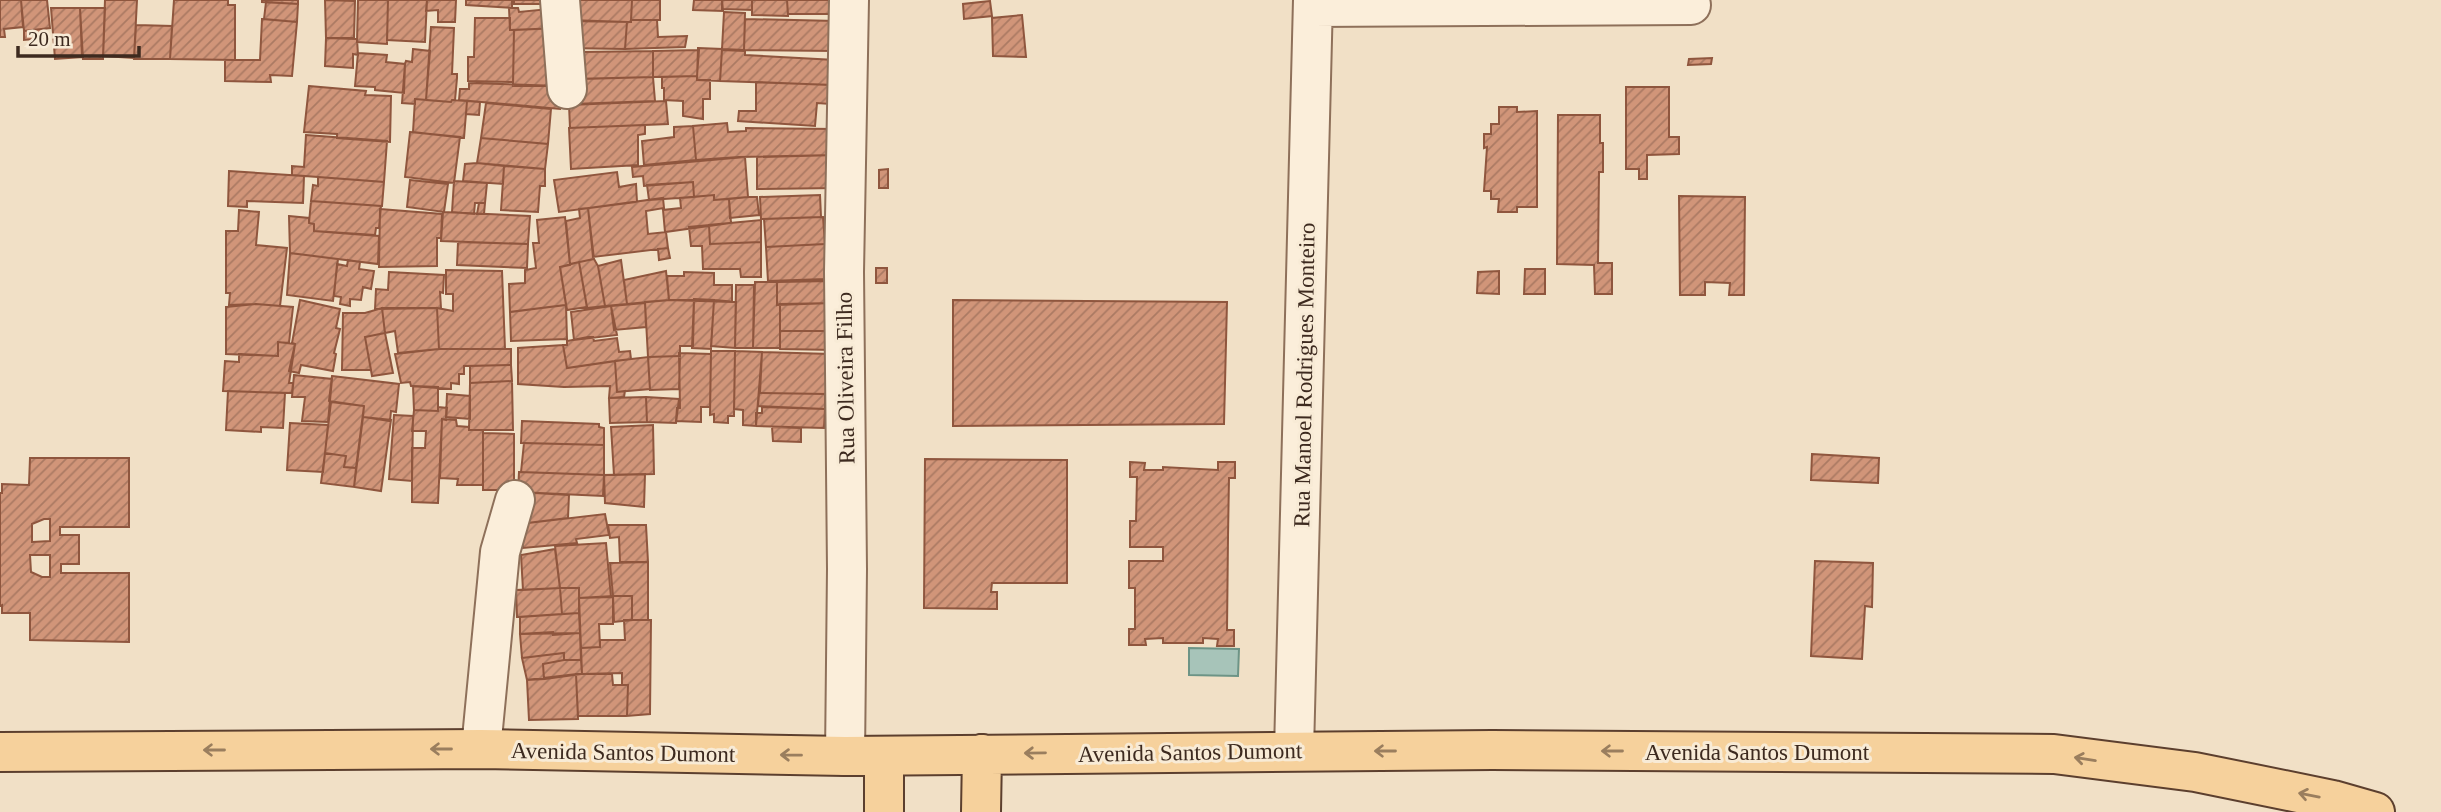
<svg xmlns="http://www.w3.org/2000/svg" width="2441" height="812" viewBox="0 0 2441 812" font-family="'Times New Roman',serif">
	<defs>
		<pattern id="building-hatch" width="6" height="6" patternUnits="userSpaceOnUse" patternTransform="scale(1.75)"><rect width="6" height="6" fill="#d19579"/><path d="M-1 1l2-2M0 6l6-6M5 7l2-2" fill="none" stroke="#ab7a63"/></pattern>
	</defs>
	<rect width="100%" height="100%" fill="#f1e0c6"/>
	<path fill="#a7c4b9" stroke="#6d9486" stroke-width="2" d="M1189 648 1239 649 1238 676 1189 675Z"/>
	<path fill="url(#building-hatch)" stroke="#8f563e" stroke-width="2" fill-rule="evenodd" d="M0 0H21L23 27 4 29 5 37H0Z
		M21 0H47L50 28 24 31Z
		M105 0H137L134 58 103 56Z
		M174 0H228V5H235V60L170 59Z
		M262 0H298V4L262 2Z
		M325 0 355 1 354 38H326Z
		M358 0H388L387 44 357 42Z
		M388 0H427L425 42 387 40Z
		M427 0H456L455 22H438V10L426 11Z
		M466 0H512V8L466 5Z
		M514 0H547V4H514Z
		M567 0H632L631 22 566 21Z
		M632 0H660V20H631Z
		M694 0H722L723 11 693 10Z
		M722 0H752V10L722 9Z
		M752 0H787L788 16 752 15Z
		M787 0H838L837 14H788Z
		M990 1 992 16 964 19 963 4Z
		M266 2 298 4 297 22 264 19Z
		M51 8H80L82 57 55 59Z
		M80 8H105L103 59H83Z
		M509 8H518L519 12 559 8 560 28 510 30Z
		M724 12 745 13 744 50 722 49Z
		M1022 15 1026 57 993 56 992 18Z
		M475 18H510V30H514L513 82 468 81V57H474Z
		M262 19 297 22 292 76 270 75 271 82 225 81V60H260Z
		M745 19 836 21 835 51 744 50Z
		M568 20 627 22 625 49 566 48Z
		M631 20H657L658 37 687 36 685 47 625 49 627 22H631Z
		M136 25 172 26 170 59H134Z
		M431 27 454 28 452 74H457V78L455 100H452L451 102 426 100Z
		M560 28 559 86H513L514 30Z
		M43 29 44 38 24 40V31Z
		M326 38 357 39 358 55 353 54V68L325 66Z
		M698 48 722 49 720 81 697 80Z
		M413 49 430 51 426 100 415 99V104L402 103 405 64 406 61 412 62Z
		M699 50 697 76 653 77V51Z
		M722 50 745 51V55L835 60V85L720 81Z
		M653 51V77L582 79V52Z
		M358 53 387 55 386 62 405 64 404 93 375 90V87L355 86Z
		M1712 58 1711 64 1688 65 1689 59Z
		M697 76V80H710V99H703V119L683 116V101L664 100V88H662V77Z
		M653 77 655 101 573 104V79Z
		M756 82 830 85V104L817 103 815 126 738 121 739 111H756Z
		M469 83 559 86 560 109 459 100 460 89H469Z
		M309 86 366 91 365 95 391 96 390 142 337 138V134L304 132Z
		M1626 87H1669V137H1679V154L1647 155V179H1639V169H1626Z
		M415 99 451 102 452 100 467 101 464 138 413 132Z
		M467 101 480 102 479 115 466 114Z
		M666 101 668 124 570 128 569 105Z
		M486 103 551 109 548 144 481 138Z
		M1499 107H1517V112L1537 111V207H1517V212H1498L1499 199H1491V191H1484L1487 147 1484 148V134H1491V124H1499Z
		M1558 115H1600V143H1603V172H1599L1598 263H1612V294H1595L1594 265 1557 264Z
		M727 123 728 132 746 131V128L835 129 836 155 739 157 696 160 693 126Z
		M645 125V134L638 135V165L571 169 569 128Z
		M693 126 696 160 644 165 642 141 674 137V127Z
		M410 132 460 137 454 183 405 177Z
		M306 135 387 141 384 182 292 175V166L304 167Z
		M481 138 548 144 545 169 477 163Z
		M837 155V188L757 189V157Z
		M745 157 748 197 714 200V195L694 197 693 182 644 186 643 176 633 177 632 167Z
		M477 163 504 166 503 184 463 181 465 164Z
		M504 166 545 169V186H540L538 212 501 210Z
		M888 169V188H879V170Z
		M229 171 304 176 303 203 247 201V207L228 206Z
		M617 172 619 187 636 184 637 202 559 212 554 180Z
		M318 177 384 182 382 206 311 201 313 185 318 186Z
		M410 180 448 184 444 212 407 207Z
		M454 181 487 183 485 203H475L474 214 452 212Z
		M693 182 694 197 649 200 647 185Z
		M714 195V200L729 199 731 223 665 232 663 210 681 208 680 198Z
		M820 195 821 217 761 219 760 197Z
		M1679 196 1745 197 1744 295H1729L1730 283 1705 282V295H1680Z
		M748 197H757L759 215 730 218 729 199Z
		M663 198 664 208 646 211 648 234 666 232 668 248 593 257 588 208Z
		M311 201 381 206 379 228H376L375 235 314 231V224L309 223Z
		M479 203H485L484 214H477Z
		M588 208 594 259 570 264 566 221 580 218 579 209Z
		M380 209 442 214 441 238H437V266L379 267Z
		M239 210 259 212 256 245 287 248 280 306 256 304 229 305 230 293H226V231H238Z
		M443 212 530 216 528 244 441 241Z
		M289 216 309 218V223L314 224V231L379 236 378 264 290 253Z
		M565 217 570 265 560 267 566 305 510 312 509 284 525 283V270L536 268 533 243H539L537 220Z
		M823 217 825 244 766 247 764 219Z
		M761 220V242L710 244 709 225Z
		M709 225 710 244 761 242V277H741L740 269H703L702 246H691L689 227Z
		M458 242 528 244 527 268 457 265Z
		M825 244 826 279 768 281 766 247Z
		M668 248 670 258 659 260 658 249Z
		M290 253 338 259 333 301 287 295Z
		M594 259 598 266 605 306 587 308 579 262Z
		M348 260 360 262 359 269 374 271 371 289 363 287 361 300 350 299V306L340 304 341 297 334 296 337 264 347 266Z
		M621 260 627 304 605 306 598 266Z
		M579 262 587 307 567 310 560 267Z
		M876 268H887V283H876Z
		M1525 269H1545V294H1524Z
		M446 270 502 271 505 349H439L437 308 453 311V294H446Z
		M666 271 669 300 627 304 624 280Z
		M1499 271V294L1477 293 1478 272Z
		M389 272 444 275 443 293 440 292 441 308 375 309 376 289 388 290Z
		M684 272 714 273V285H732V302L669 300 667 276H684Z
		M831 281V303L777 305V282Z
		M755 282H777V305L780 304V348H753Z
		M736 285H754L753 348H735Z
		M694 299 714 300 711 349 692 348Z
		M300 300 340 309 336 328 340 329 334 353 336 354 333 371 301 365 299 373 289 371 295 344 292 343Z
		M669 300H694L693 346H680V356L648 357 645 302Z
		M714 300 736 302 735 348 711 346Z
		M953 300 1227 302 1224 424 953 426Z
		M645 303 646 327 614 330 611 306Z
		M837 303V331H780V304Z
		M256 304 293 307 289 343 278 342V356L226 354V307Z
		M566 305 567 339 511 341 510 312Z
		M611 306 617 335 574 340 571 312Z
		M382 308 385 333 365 337 371 370H342L343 313H365Z
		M382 308H437L439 349 398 353 395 331 385 333Z
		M780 331H836L835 350 780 349Z
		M385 333 393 373 372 376 365 337Z
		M588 337H593L594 341 617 338 619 352 630 351 631 359 567 368 563 345H567V341Z
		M278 342 295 344 289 383H293L292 393 223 391 225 361 239 362V354L278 356Z
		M563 345 567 368 615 361 617 392 625 391 624 397 609 398 610 386 564 387 518 384V348Z
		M439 349H511V365L464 366V374H459V384L451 383V389L411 386 410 382 401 383 395 354Z
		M711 351H735L734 416H728V423L714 422V414L710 415Z
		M735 351 762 352 756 426 743 425V410L734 409Z
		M762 352 830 354 827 394 760 393Z
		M679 353 711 354 710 407H701V422L676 421 677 408H680Z
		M680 356 679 389 650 390 648 357Z
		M648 357 650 389 617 392 615 361Z
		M511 365 512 381 470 383V366Z
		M294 375 332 379 328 422 302 421 305 397H292Z
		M332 376 399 384 396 412 391 411 390 421 363 417 364 406 329 401Z
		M512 381 513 430H469L470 383Z
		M413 386 438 387V411L414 410Z
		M228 391 285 393 283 428 261 427V432L226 430Z
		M759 393 825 394V409L758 406Z
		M447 394 470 396V419L446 417Z
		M646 397 679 399 676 423 647 422Z
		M646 397 647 422 610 423 609 398Z
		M331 402 364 406 356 468 344 467 346 456 325 453Z
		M438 407 447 408 446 420 442 419 438 503 412 502V448H425L426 431H412L414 410 438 411Z
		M762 407 825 409 824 428 756 426V413H762Z
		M394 415 413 416 412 481 389 479Z
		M363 417 391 420 381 491 354 487Z
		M442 419 456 420 457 426 469 427V430H483V485H457L458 479 440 478Z
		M522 421 599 424V427L604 428V445L521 443Z
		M290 423 328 425 323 472 287 470Z
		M653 425 654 474 614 475 611 427Z
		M772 427 801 428V442L773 441Z
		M483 433 514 434V490H483Z
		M524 443 604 445V475L521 472Z
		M325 453 346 456 344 467 356 468 354 487 321 483Z
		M1812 454 1879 458 1878 483 1811 480Z
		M30 458H129V527H60V535H79V564H61V573H129V642L30 640V613H2V605L0 606V493H2V484L29 485ZM44 519H50V541L32 542V524ZM30 555H50V577H42L31 572Z
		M925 459 1067 460V583H992L991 592H997V609L924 608Z
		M1130 462 1145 463 1144 470H1163V467L1218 470V462H1235V478H1229L1228 537 1227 630H1234V646H1217L1218 639 1203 638V643H1163V638L1145 639 1146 645H1129V629H1135V588H1129V561H1163V547H1130V521H1136L1137 477H1130Z
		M519 472 604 475 603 496 518 492Z
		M645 474 644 507 605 503 604 475Z
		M518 492 569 495 568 518 519 524Z
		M605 514 609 535 576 539 577 543 523 548 519 524Z
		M608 525H646L648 562H620L619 537 610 538Z
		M606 543 611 597 579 598V588H560L555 546Z
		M555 549 560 588 523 590 521 555Z
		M1815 561 1873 563 1872 607 1865 606 1862 659 1811 656Z
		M648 562V620H632V596H613L610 563Z
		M560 588 562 614 517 617 516 590Z
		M560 588H579V613L562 614Z
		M613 596V624H599L600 647 581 648 579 598Z
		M613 596H632V620L614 622Z
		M579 613 580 633 520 634V617Z
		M624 620H651L650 714 627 716 628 685H622V673L582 674 581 648 600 647V640H625Z
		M553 632V635L580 633 581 660H564V653L522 658 520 634Z
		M564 653V660L543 664 544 679 527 680 522 658Z
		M564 660H581L582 674 544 679 543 664Z
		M576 674 578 719 529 720 527 680Z
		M576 674H612L613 685H628L627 716H578Z"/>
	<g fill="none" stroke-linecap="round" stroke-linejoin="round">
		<g stroke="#8e705a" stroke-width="42">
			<path id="street" d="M560 0 567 89
				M1313 7 1691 5
				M481 749 500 552 515 500
				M1294 751 1313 0
				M845 756 847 569 844 272 849 0"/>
		</g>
		<g stroke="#5c3f2e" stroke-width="42">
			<path id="primary" d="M0 752 481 749 845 756 1492 750 2054 754 2195 772 2333 800 2375 812
				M884 756V812
				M981 812 982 754"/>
		</g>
		<use href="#street" stroke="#fbeeda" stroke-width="38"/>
		<use href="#primary" stroke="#f6d19c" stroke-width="38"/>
	</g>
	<defs><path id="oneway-shaft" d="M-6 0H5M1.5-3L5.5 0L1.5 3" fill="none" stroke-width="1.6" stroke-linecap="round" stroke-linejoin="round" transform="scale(1.75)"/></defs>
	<g stroke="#9a7e5e">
		<use href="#oneway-shaft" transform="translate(441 749) rotate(180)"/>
		<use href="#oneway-shaft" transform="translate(214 750) rotate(180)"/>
		<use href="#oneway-shaft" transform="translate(1385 751) rotate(180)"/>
		<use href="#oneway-shaft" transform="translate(1612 751) rotate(-180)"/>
		<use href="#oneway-shaft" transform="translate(1035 753) rotate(179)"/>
		<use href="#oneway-shaft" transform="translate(791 755) rotate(-179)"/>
		<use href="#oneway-shaft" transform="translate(2085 759) rotate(-171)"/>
		<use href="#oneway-shaft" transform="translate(2309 795) rotate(-169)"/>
	</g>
	<g text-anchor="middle" stroke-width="6" stroke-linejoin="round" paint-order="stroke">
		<g font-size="23" fill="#3d2a1f" stroke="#f8ebd6">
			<text transform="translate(1304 375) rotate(-89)" y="8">Rua Manoel Rodrigues Monteiro</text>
			<text transform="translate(845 378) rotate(-91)" y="8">Rua Oliveira Filho</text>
			<text transform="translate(623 752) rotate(1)" y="8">Avenida Santos Dumont</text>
			<text transform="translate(1190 752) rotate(-1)" y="8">Avenida Santos Dumont</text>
			<text x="1757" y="760">Avenida Santos Dumont</text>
		</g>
	</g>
	<path d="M18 46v10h121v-10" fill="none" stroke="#3d2a1f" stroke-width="3.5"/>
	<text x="28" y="46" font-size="21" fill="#3d2a1f" stroke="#f8ebd6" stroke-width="5" paint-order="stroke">20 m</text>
</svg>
